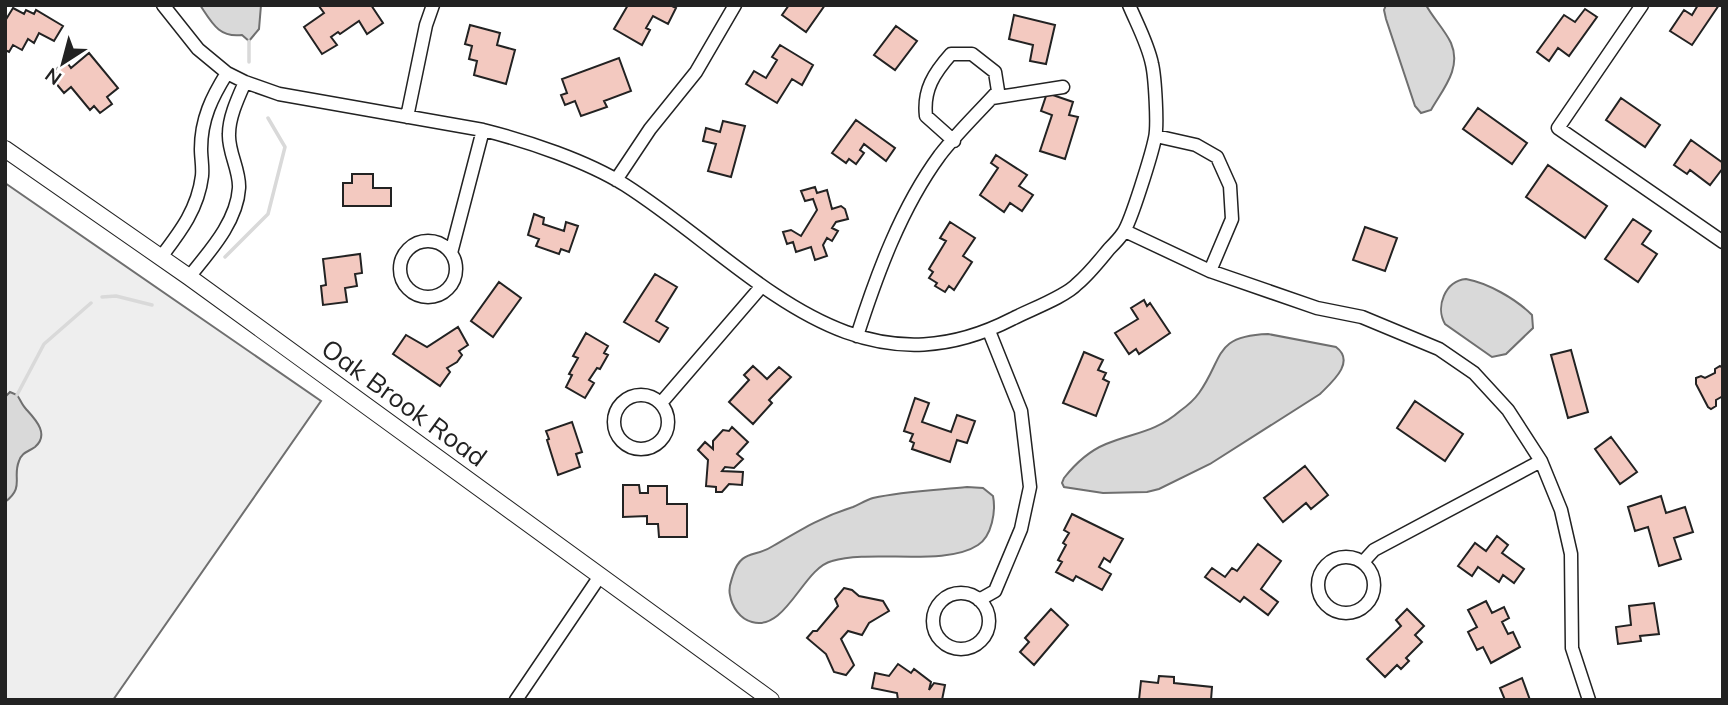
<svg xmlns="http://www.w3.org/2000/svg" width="1728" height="705" viewBox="0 0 1728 705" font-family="Mulish,sans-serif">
	<rect width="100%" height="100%" fill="#fff"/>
	<path fill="#eee" stroke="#6f6f6f" stroke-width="2" d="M5 183 321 401 113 700H5Z"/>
	<path fill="#d9d9d9" stroke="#6f6f6f" stroke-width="2" d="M200 5H261L259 29 249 41 242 35C219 38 212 23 200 5Z
		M1386 5H1426C1433 18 1445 30 1451 43 1462 68 1443 89 1431 110L1421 113 1415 106 1386 19 1384 10Z
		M1466 279C1488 283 1516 299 1532 315L1533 328 1506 354 1492 357 1445 324C1435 307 1445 281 1466 279Z
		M1268 334 1336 347C1356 362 1332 382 1320 394L1210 464 1159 489 1147 492 1103 493 1064 487 1062 483 1064 478C1075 464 1089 451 1106 444 1133 433 1156 432 1180 411 1187 406 1194 400 1199 393 1224 358 1213 336 1268 334Z
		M10 392 17 395C20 399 22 405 26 409 35 419 50 434 35 447 28 452 22 452 19 461 12 478 25 487 5 502V397Z
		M967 487 983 488 993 496C996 511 992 536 978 545 945 567 872 549 832 561 803 568 786 632 752 622 740 619 732 607 730 595 728 587 731 582 733 575 741 549 755 558 773 546 802 529 821 517 853 507 860 504 866 500 873 498 903 491 937 490 967 487Z"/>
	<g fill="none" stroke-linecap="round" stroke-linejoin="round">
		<path stroke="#d9d9d9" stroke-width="3.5" d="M249 41V62
			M225 257 268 214 285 147 268 118
			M102 297 116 296 152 305
			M17 395 44 344 91 303"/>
	</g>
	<path fill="#f3c9c0" stroke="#222" stroke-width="2" d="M321 5H371L383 23 367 34 359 21 340 34 338 32 331 37 337 45 322 54 304 27 324 13 319 6Z
		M628 5H670L676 8 668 24 653 16 646 28 650 30 642 45 614 29Z
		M789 5H825L806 32 782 15Z
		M1698 5H1719L1692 45 1670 31 1684 10 1692 15Z
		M13 8 24 14 26 10 34 14 36 10 63 26 54 41 39 33 34 43 28 39 22 50 13 45 9 52 5 50V21Z
		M1585 9 1597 17 1569 56 1558 48 1549 61 1537 52 1564 15 1575 22Z
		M1014 15 1055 25 1046 64 1030 61 1033 45 1009 39Z
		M470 25 500 33 497 45 515 50 506 84 474 75 477 61 469 59 472 46 465 44Z
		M896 26 917 41 895 70 874 55Z
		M780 45 813 65 802 85 792 79 777 103 746 84 754 71 766 78 777 60 772 57Z
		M89 53 118 88 107 97 112 104 100 113 94 106 90 110 71 87 64 93 54 81 59 76 54 71 66 61 71 68Z
		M619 58 631 91 604 101 607 107 581 116 575 101 565 105 561 95 567 93 562 79Z
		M1047 93 1073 102 1069 115 1078 117 1065 159 1040 151 1052 115 1041 111Z
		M1621 98 1660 125 1645 147 1606 120Z
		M1478 108 1527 143 1512 164 1463 129Z
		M856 120 895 148 886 161 864 144 860 150 864 153 856 164 849 159 846 163 832 153Z
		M723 121 745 126 731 177 708 171 716 144 703 141 706 128 720 132Z
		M1691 140 1723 163V168L1710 185 1690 170 1687 174 1674 165Z
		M996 155 1027 175 1019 186 1033 195 1022 211 1010 203 1004 212 980 195 998 168 991 163Z
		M1548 165 1607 206 1585 238 1526 197Z
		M352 174H373V188H391V206H343V183H352Z
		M815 187 817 193 827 190 832 209 841 206 845 209 848 219 836 222 832 228 838 231 832 241 827 238 823 245 827 256 815 260 811 247 796 252 793 242 787 244 783 232 791 230 801 236 817 210 813 199 805 201 801 191Z
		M534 214 544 218 543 224 564 231 566 222 578 226 569 252 561 249 559 254 536 246 539 239 528 235Z
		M1633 219 1651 231 1642 244 1657 254 1638 282 1605 259Z
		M950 222 975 238 963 256 972 262 954 290 949 286 945 292 935 286 937 283 929 278 933 272 929 269 946 241 940 238Z
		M1365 227 1397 238 1385 271 1353 260Z
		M360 254 362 273 355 274 357 286 345 288 347 302 323 305 321 286 326 285 323 259Z
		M655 274 677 287 656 321 668 328 659 342 624 322Z
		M499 282 521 298 493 337 471 321Z
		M1144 300 1147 306 1150 303 1170 333 1139 354 1136 349 1129 354 1115 333 1138 319 1131 308Z
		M458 327 468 345 459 351 462 355 457 362 447 368 450 372 440 386 393 354 406 335 427 347Z
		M586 333 608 346 604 353 608 355 600 369 597 368 589 380 594 383 585 398 566 387 572 375 569 374 578 358 573 356Z
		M1571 350 1588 412 1568 418 1551 355Z
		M1084 352 1103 360 1098 370 1106 373 1103 379 1109 382 1096 416 1063 403Z
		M753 366 767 379 779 367 791 377 769 400 772 403 753 424 729 402 749 380 744 375Z
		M1720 366 1723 368V396L1716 400V406L1711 409 1708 407 1696 384V378L1701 376 1705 378 1715 373V369Z
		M915 398 929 403 922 422 951 432 957 415 975 421 967 443 957 440 950 462 912 449 914 443 910 441 913 434 904 431Z
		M1415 401 1463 434 1445 461 1397 428Z
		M572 422 582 452 576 454 580 467 558 475 547 440 549 439 546 431Z
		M732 427 748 442 737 454 743 459 734 468 725 467 722 471 743 472 742 485 729 484 722 492H716V487L706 486 708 460 698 450 705 442 713 449V441L723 430 729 431Z
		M1611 437 1637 472 1620 484 1595 449Z
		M1305 466 1328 495 1311 509 1306 503 1283 522 1264 498Z
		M623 485H639L640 493H648V486H667V504H687V537H659L658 524H647V516L623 517Z
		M1661 496 1666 513 1685 507 1693 532 1674 538 1681 559 1659 566 1648 527 1635 531 1628 507Z
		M1072 514 1123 539 1110 562 1104 558 1099 567 1111 574 1102 590 1076 576 1073 581 1056 572 1062 562 1058 560 1066 545 1063 543 1069 533 1064 530Z
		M1497 536 1508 545 1502 553 1524 569 1514 583 1503 575 1499 582 1478 567 1472 576 1458 566 1475 543 1486 551Z
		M1258 544 1281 561 1261 589 1278 602 1268 615 1244 597 1240 602 1205 577 1212 568 1225 577 1232 568 1237 571Z
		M844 588 852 590 859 596 883 601 889 611 869 623 862 635 848 631 841 639 854 665 846 675 834 672 826 654 807 638 813 631H817L838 606 835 599Z
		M1486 601 1492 613 1504 607 1509 618 1502 622 1508 634 1513 632 1520 647 1491 663 1483 647 1477 650 1468 632 1477 627 1468 610Z
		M1654 603 1659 634 1640 636 1641 641 1618 644 1616 627 1631 625 1629 606Z
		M1051 609 1068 625 1034 665 1020 652 1029 642 1025 638Z
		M1407 609 1424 626 1415 635 1422 642 1406 658 1409 661 1401 669 1397 665 1385 677 1367 659 1401 626 1396 620Z
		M898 664 911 673 914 669 931 682 929 690 934 683 945 685 942 700H898L897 693 872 688 875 673 889 676Z
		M1159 676 1174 677V683L1212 687 1211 700H1139L1141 681 1158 683Z
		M1522 678 1530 700H1505L1500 688Z"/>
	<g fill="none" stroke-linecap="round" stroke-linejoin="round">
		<g stroke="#222" stroke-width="15">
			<path id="street" d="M163 5 198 49 227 73 245 82 279 94 483 130C527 141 587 161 625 185 749 264 850 402 1012 319 1029 310 1065 297 1077 284 1089 274 1099 261 1109 249 1114 244 1119 239 1123 233 1131 222 1152 153 1155 138 1158 126 1155 77 1152 64 1148 44 1137 24 1129 5
				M1642 5 1558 128 1723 242
				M992 98 1063 87
				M407 117 426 25 433 5
				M1156 136 1196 145 1217 157 1230 186 1232 219 1210 271
				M616 180 650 129 696 72 735 5
				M1125 231 1210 271 1317 308 1362 317 1439 349 1474 373 1508 410 1541 461 1561 510 1571 554 1572 648 1589 700
				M400 269a28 28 0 1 1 56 0a28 28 0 1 1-56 0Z
				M451 253 483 130
				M161 257C180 232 198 209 202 176 203 167 201 158 201 149 201 119 212 97 227 73
				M189 277C209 252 237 222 239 188 240 170 228 152 229 134 229 117 238 98 245 82
				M857 336C877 274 901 208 940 155 957 133 979 112 998 91L995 72 972 54H951C934 73 923 90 926 116L954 141
				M614 422a27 27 0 1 1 54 0a27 27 0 1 1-54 0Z
				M661 403 761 287
				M1318 585a28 28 0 1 1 56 0a28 28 0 1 1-56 0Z
				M1363 562 1374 550 1541 461
				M933 621a28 28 0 1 1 56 0a28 28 0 1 1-56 0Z
				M979 600 995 591 1021 529 1030 487 1021 411 989 331
				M516 700 600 576"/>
		</g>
		<g stroke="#222" stroke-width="18">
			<path id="secondary" d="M5 149 189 277 771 700"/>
		</g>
		<use href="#street" stroke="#fff" stroke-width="12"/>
		<use href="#secondary" stroke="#fff" stroke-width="16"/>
	</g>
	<g text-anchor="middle" stroke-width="5" stroke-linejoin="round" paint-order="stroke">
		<g font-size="26" fill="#222" stroke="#fff">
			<text transform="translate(404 403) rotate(36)" y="9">Oak Brook Road</text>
		</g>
	</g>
	<rect width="1728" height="705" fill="none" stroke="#222222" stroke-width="14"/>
	<g transform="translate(63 63) rotate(216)" stroke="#ffffff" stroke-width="5" paint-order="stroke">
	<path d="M0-5L12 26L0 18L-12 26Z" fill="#222222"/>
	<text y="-10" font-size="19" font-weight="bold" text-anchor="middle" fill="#222222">N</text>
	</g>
</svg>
